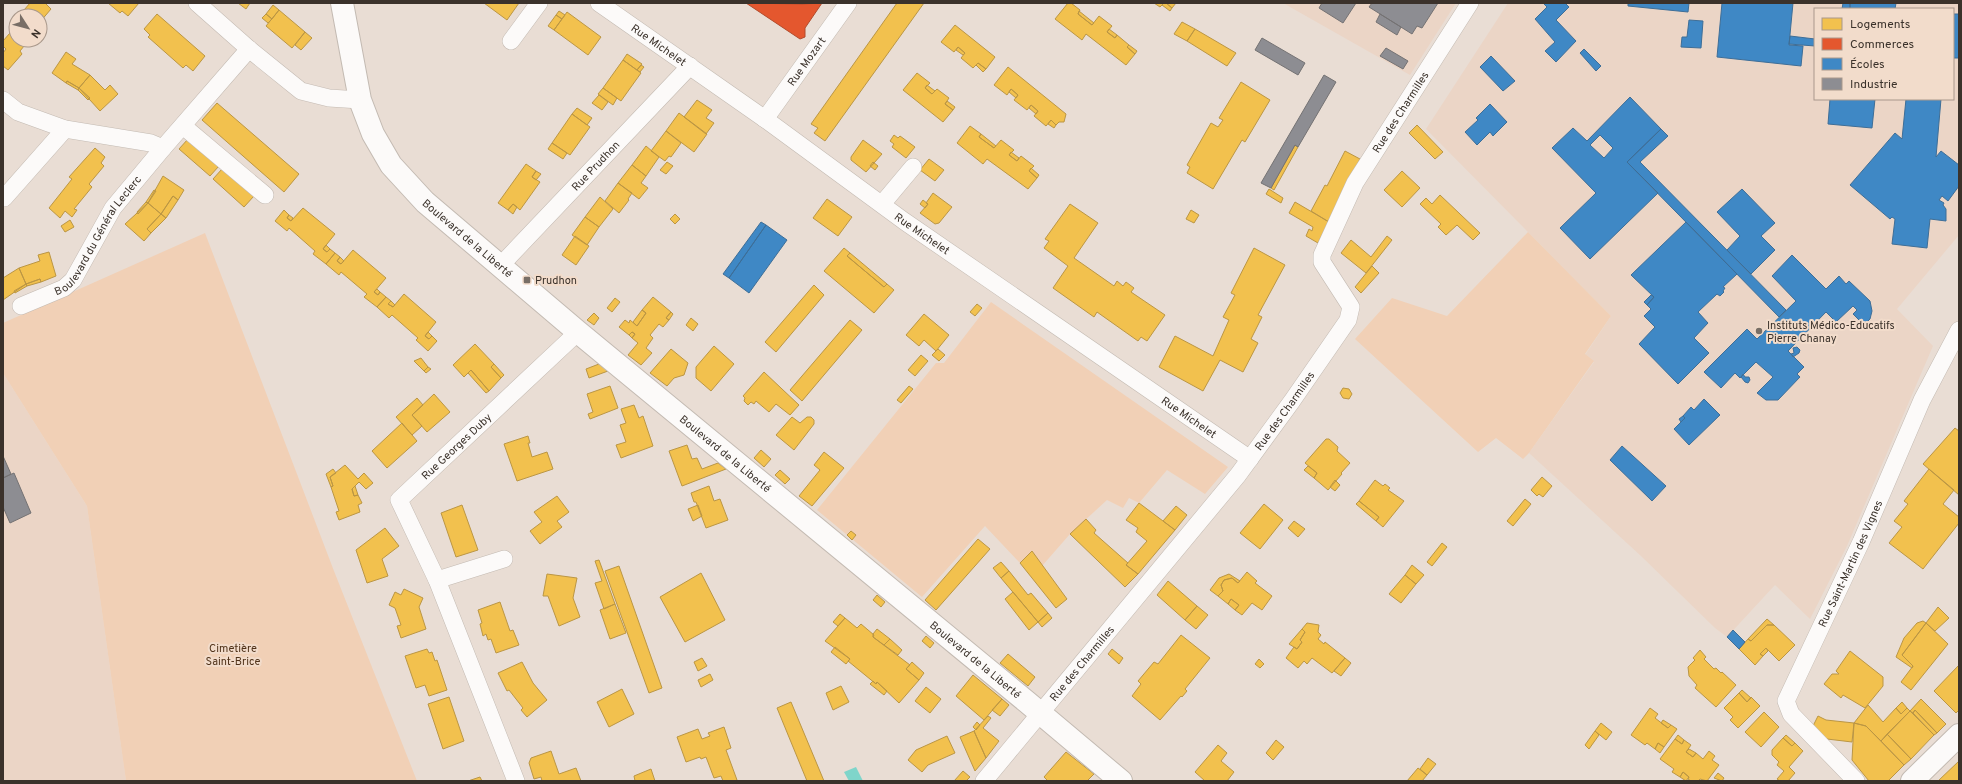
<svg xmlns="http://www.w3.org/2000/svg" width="1962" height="784" viewBox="0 0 1962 784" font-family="Overpass,sans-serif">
	<rect width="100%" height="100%" fill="#e9ddd4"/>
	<path fill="#ebd5c6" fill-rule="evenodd" d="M1283 3H1456L1410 75Z
		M1508 3H1959V235L1897 309 1933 346 1847 546 1810 619 1775 585 1727 637 1715 628 1641 556 1529 453 1594 362 1585 355 1611 316 1426 129ZM1815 9H1953V99H1815Z
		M3 373 87 506 126 781H3Z"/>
	<path fill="#f1d0b6" d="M1528 232 1611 316 1585 354 1594 361 1529 453 1523 459 1496 438 1478 452 1355 339 1392 298 1447 316Z
		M205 233 334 571 417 781H126L87 506 3 373V323Z
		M991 302 1228 467 1205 494 1167 470 1139 503 1129 498 1123 508 1107 500 1070 534 1042 566 1032 551 1020 563 985 526 922 597 817 510 936 363H944Z"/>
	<path fill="#7fd5ca" d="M856 767 863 781H849L844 772Z"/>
	<path fill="#f2c14e" stroke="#bb9644" d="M30 3H45L51 9 40 22V16H19Z
		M108 3H139L128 16 122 11 120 13Z
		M238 3H250L246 9Z
		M484 3H519L507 20Z
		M897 3H924L825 141 814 133 818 128 811 124Z
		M1068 3H1071L1080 10 1078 14 1092 25 1099 16 1112 26 1107 32 1115 38 1117 35 1129 45 1127 47 1135 54 1126 65 1086 34 1082 40 1055 19Z
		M1154 3H1164L1160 7Z
		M1164 3H1166L1172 8 1170 11 1162 5Z
		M1166 3H1176L1172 8Z
		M273 5 279 10 272 19 266 14Z
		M279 10 305 32 292 48 266 26Z
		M559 11 565 15 562 19 556 15Z
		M1079 11 1094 23 1092 25 1078 14Z
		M567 12 601 37 588 55 554 30Z
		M157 14 205 56 193 71 186 65 183 68 148 37 150 35 144 29Z
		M266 14 272 19 268 23 262 18Z
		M556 15 562 19 554 30 548 26Z
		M1182 22 1195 29 1187 41 1174 34Z
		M955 25 995 57 986 69 978 63 973 68 961 58 965 53 958 47 954 52 941 42Z
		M16 26V40H29L20 51 22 54 8 70 3 66V53L6 49 3 46V41Z
		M1109 29 1117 35 1115 38 1107 32Z
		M1195 29 1236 53 1227 66 1187 41Z
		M305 32 312 38 301 50 295 45Z
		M1129 45 1137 51 1135 54 1127 47Z
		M958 47 965 53 963 55 956 50Z
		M66 52 76 59 72 64 90 75 79 88 67 81 66 83 52 73Z
		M627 54 642 64 637 70 623 60Z
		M623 60 641 73 621 101 603 88Z
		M978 63 986 69 983 72 976 65Z
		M641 65 644 67 640 72 637 70Z
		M1008 67 1066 114 1064 122H1059L1056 125 1051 120 1046 126 1034 116 1038 111 1031 105 1027 110 1014 100 1018 95 1011 89 1007 95 994 85Z
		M917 73 930 83 925 88 932 94 937 89 949 98 945 104 953 110 943 122 903 90Z
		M90 75 105 90 110 85 118 94 100 111 79 88Z
		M67 81 79 88 78 90 66 83Z
		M1241 82 1270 100 1245 142 1242 140 1213 189 1187 173 1190 167 1187 165 1211 123 1218 127 1223 120 1219 118Z
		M927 85 935 91 932 94 925 88Z
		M79 88 90 98 88 100 78 90Z
		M603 88 617 98 613 105 598 94Z
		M1011 89 1018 95 1016 98 1009 92Z
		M599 95 608 102 602 110 592 103Z
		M697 100 712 110 706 118 714 123 706 134 684 117Z
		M947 101 955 107 953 110 945 104Z
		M217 103 299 174 284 192 202 120Z
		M1031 105 1038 111 1036 114 1029 108Z
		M577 108 592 118 587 125 572 114Z
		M679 113 707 134 694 152 666 131Z
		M572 114 590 127 570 155 552 143Z
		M1051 120 1056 125 1054 128 1048 124Z
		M1417 125 1443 152 1435 159 1409 133Z
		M970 126 981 134 979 137 994 148 1001 140 1014 150 1009 155 1017 161 1021 156 1034 166 1029 171 1037 178 1028 189 987 159 983 164 957 143Z
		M666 131 681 143 671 157 669 156 665 161 651 151Z
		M981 134 996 146 994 148 979 137Z
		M894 135 898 138 900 136 915 147 906 158 892 147 894 144 890 141Z
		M188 139 219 166 210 176 179 149Z
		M863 140 882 154 866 172 851 160V157Z
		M552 143 567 153 563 159 548 149Z
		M1295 145 1298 147 1274 190 1271 188Z
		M646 146 659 157 646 176 632 165Z
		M95 148 105 157 101 163 104 166 89 184 92 187 74 209 77 210 72 217 65 211 60 218 49 208 72 179 69 177Z
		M1345 151 1360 159 1329 222 1311 211 1325 185 1327 186Z
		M1011 152 1019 158 1017 161 1009 155Z
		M929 159 944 170 935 181 920 170Z
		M667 162 673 166 666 174 660 170Z
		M873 162 878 166 875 170 870 166Z
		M526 164 536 171 532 177 540 182 520 210 513 204 508 210 498 203Z
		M632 165 646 176 641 183 648 188 639 199 618 183Z
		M1031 168 1039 175 1037 178 1029 171Z
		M222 169 254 196 244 207 213 179Z
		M536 171 541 174 536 180 532 177Z
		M1402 171 1420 188 1402 207 1384 190Z
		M163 176 184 190 178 200 173 196 161 214 148 203Z
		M618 183 632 193 628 199 629 200 619 213 605 201Z
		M1269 189 1283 198 1281 203 1266 194Z
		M154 190 156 191 148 203 146 202Z
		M933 193 952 207 939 223 935 224 920 213 928 204 926 203Z
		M1440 195 1480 233 1473 240 1457 225 1446 235 1438 227 1441 224 1420 204 1426 198 1432 204Z
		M173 196 178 200 166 218 161 214Z
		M600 197 613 209 599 227 585 217Z
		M827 199 852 217 838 236 813 218Z
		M923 200 928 204 925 208 920 204Z
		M146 202 148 203 138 214 137 212Z
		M1295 202 1329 222 1318 243 1306 236 1309 229 1312 231 1313 227 1289 213Z
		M148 203 161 214 147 229 151 233 144 241 125 224Z
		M513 204 517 207 513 214 508 210Z
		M1070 204 1098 223 1074 258 1114 286 1117 281 1123 286 1126 282 1134 288 1131 292 1165 315 1147 341 1141 337 1138 341 1097 312 1094 317 1053 288 1068 266 1044 248 1049 241 1045 239Z
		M303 208 335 234 323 249 327 252 330 249 335 253 326 264 313 254 315 251 289 228 287 231 275 221 284 210 289 215 287 218 291 221Z
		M1191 210 1199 215 1194 223 1186 219Z
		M161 214 166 218 151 233 147 229Z
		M675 214 680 219 675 224 670 219Z
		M289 215 293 218 291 221 287 218Z
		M585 217 599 227 587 245 572 235Z
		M70 220 74 227 65 232 61 226Z
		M575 236 589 246 576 265 562 255Z
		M1387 236 1392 240 1366 273 1341 253 1351 240 1371 257Z
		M326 245 330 249 327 252 323 249Z
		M844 248 850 253 847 256 884 287 887 284 894 290 874 313 824 271Z
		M1254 248 1285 265 1258 315 1262 317 1251 339 1258 343 1243 372 1220 360 1203 391 1159 367 1175 336 1213 356 1229 320 1223 317 1235 295 1231 293Z
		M353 250 386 278 374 292 378 295 380 292 386 297 377 307 364 297 367 294 341 272 339 275 326 264 335 253 340 257 337 261 341 264Z
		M49 252 56 276 41 282 40 279 26 284 19 268 40 261 38 255Z
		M850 253 887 284 884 287 847 256Z
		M340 257 344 261 341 264 337 261Z
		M1372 266 1379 273 1361 293 1355 287Z
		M19 268 26 284 3 300V278Z
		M40 279 41 282 27 286 26 284Z
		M26 284 27 286 15 293 14 291Z
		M814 285 824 295 776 352 765 342Z
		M377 289 380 292 378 295 374 292Z
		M404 294 436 322 425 336 429 339 432 336 437 341 428 351 416 340 418 338 392 315 389 318 377 307 386 297 391 301 388 304 393 307Z
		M653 297 671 312 666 318 669 320 663 327 659 324 650 335 653 338 646 348 652 353 641 365 628 355 638 343 632 338 635 334 632 332 629 335 619 327 625 320 629 323 630 320 637 326 646 313 642 310Z
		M615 298 620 302 612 312 607 308Z
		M391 301 395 305 393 307 388 304Z
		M977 304 982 308 975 316 970 312Z
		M642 310 646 313 637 326 633 322Z
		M671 312 673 314 669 320 666 318Z
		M594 313 599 318 594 325 587 320Z
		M924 314 949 335 936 351 924 340 919 346 906 335Z
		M691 318 698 324 693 331 686 325Z
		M850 320 862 330 802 401 790 390Z
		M428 332 432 336 429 339 425 336Z
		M632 332 635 334 632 338 629 335Z
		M475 344 494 364 491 367 501 378 489 391 471 370 464 377 453 365Z
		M714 346 734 364 711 391 696 378V367Z
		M671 349 688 363 684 375 674 378 667 386 650 373Z
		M938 349 945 355 939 361 932 355Z
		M921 355 928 361 915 376 908 370Z
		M421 358 428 367 424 371 414 361Z
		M494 364 504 375 501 378 491 367Z
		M599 364 608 371 589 378 586 369Z
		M428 367 431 369 426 373 424 371Z
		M471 370 489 391 486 393 468 373Z
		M764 372 799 405 790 415 776 404 769 412 756 401 754 404 751 402 748 405 744 401 745 398 743 396Z
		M610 386 618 408 590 419 588 414 593 412 587 394Z
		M909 386 913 389 901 403 897 400Z
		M1343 388 1349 389 1352 394 1349 399 1343 398 1340 393Z
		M434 394 450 412 427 432 412 415Z
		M417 398 423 405 412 415 422 426 412 435 396 417Z
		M634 405 639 418 643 416 653 446 621 458 616 445 626 442 620 425 626 423 621 409Z
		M792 417 800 423 807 417H811L814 420V424L794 450 776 435Z
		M402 423 417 441 387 468 372 451Z
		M1955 428 1959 431V495L1923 464Z
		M528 436 530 443H528L532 457 547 452 553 469 517 481 504 444Z
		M1326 439H1329L1338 447 1337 451 1350 463 1341 473 1342 474 1328 490 1314 478 1317 473 1305 463Z
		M687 445 692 459 697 458 702 469 718 463 726 469 682 486 669 451Z
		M761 450 771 459 764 467 754 458Z
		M824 452 844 468 812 506 799 496 820 470 814 465Z
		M345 465 358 479 364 473 373 483 366 489 359 482 352 489 354 496 358 495 362 503 358 505 360 512 339 520 336 512 339 511 331 487 333 486 330 477Z
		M1308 466 1317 473 1314 478 1304 470Z
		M333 469 336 473 330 477 333 486 331 487 326 474Z
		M1929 469 1954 490 1943 504 1959 517V523L1923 569 1889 543 1902 527 1894 521 1908 504 1904 501Z
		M780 470 790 479 785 484 775 475Z
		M1542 477 1552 486 1543 497 1539 494 1537 496 1531 490Z
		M1335 480 1340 485 1335 491 1330 487Z
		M1375 480 1383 486 1385 484 1390 488 1388 490 1404 501 1383 527 1376 521 1379 517 1359 501Z
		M355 486 358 495 354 496 352 489Z
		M709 486 714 501 720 499 728 520 706 528 696 502H694L691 493Z
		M557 496 569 512 557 521 562 527 540 544 530 531 542 522 534 512Z
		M1525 499 1531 504 1513 526 1507 521Z
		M1359 501 1379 517 1376 521 1356 504Z
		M1139 503 1175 530 1138 574 1126 565 1147 541 1136 532 1138 528 1126 520Z
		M1264 504 1283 520 1260 549 1240 533Z
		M462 505 478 550 456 557 441 513Z
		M698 505 702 516 693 521 688 509Z
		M1176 506 1187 515 1175 530 1163 521Z
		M1086 519 1096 530 1094 533 1128 563 1126 565 1138 574 1125 587 1070 534Z
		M1294 521 1305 529 1298 537 1288 528Z
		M385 528 399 546 382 559 388 576 367 583 356 550Z
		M851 531 856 535 852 540 847 535Z
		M978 539 990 549 936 610 925 600Z
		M1442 543 1447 547 1432 566 1427 562Z
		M1032 551 1067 599 1056 608 1020 563Z
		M599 560 615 604 604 609 595 583 602 581 595 561Z
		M1001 562 1009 571 1001 578 993 568Z
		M1412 565 1424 575 1416 584 1405 575Z
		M619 566 662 688 649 693 605 571Z
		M1009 571 1028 595 1031 593 1048 613 1038 622 1001 578Z
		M1247 572 1257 581 1255 583 1272 596 1262 610 1252 603 1242 615 1235 610 1239 605 1231 599 1228 604 1218 596 1223 591 1221 585 1224 580 1232 578 1238 583Z
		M701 573 725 620 685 642 660 597Z
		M547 574 577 578 573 598 580 617 559 626 548 596H543Z
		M1229 574 1240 581 1238 583 1232 578 1224 580 1221 585 1223 591 1218 596 1210 590 1219 578Z
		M1405 575 1416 584 1401 603 1389 594Z
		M1168 581 1197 606 1185 620 1157 595Z
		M404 589 423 598 419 607 426 629 401 638 397 626 401 625 395 608 389 605 395 592 401 595Z
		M1013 592 1038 622 1029 630 1005 599Z
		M877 595 885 602 881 607 873 600Z
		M1231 599 1239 605 1235 610 1228 604Z
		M500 602 510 631 513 630 519 645 496 653 491 639 488 640 486 634 483 636 480 624 482 623 478 610Z
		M615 604 626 633 610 639 600 610Z
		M1197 606 1208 615 1196 629 1185 620Z
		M1938 607 1949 618 1935 631 1926 623Z
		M1048 613 1052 618 1042 627 1038 622Z
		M840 614 845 618 838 626 833 622Z
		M845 618 857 628 861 624 874 635 873 637 910 665 906 669 919 680 899 703 877 682 876 684 848 661 850 659 825 641Z
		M1767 619 1774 625H1767L1751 641 1748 639Z
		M1923 621 1926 623 1902 655 1913 666 1912 668 1896 657 1904 638 1917 623Z
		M1307 623 1319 625 1318 632 1321 635 1318 639 1324 644 1325 642 1345 658 1332 673 1312 658 1307 664 1304 661 1298 668 1286 658 1294 647 1297 649 1302 642 1300 640 1305 632 1302 629Z
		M1926 623 1948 644 1911 690 1901 682 1913 666 1902 655Z
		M1767 625H1774L1795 645 1779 661 1766 648 1760 654 1763 656 1755 665 1739 649 1748 639 1751 641Z
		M877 629 890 639 884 645 873 637V634Z
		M1302 629 1305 632 1300 640 1302 642 1297 649 1289 644Z
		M1181 635 1210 658 1185 689 1187 691 1182 697 1181 696 1160 720 1132 696 1141 684 1138 681 1154 662 1158 664Z
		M926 636 934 643 930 648 922 641Z
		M890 639 902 650 898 655 884 645Z
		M835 647 850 659 846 664 831 652Z
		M1766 648 1768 651 1763 656 1760 654Z
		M427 649 429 653 432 652 435 661 437 660 447 690 429 696 425 685 416 688 405 656Z
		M1112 649 1123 658 1119 664 1108 654Z
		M1700 650 1706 657 1704 659 1714 669 1716 668 1721 673 1722 672 1736 685 1716 707 1695 688 1697 685 1689 676 1688 667 1695 660 1693 658Z
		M1850 651 1883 677V686L1865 708 1843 695 1841 698 1824 684 1832 674H1839L1836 671Z
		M1008 654 1035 677 1028 686 1000 663Z
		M702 658 707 666 698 671 694 662Z
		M1345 658 1351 663 1341 676 1334 671Z
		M1259 659 1264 664 1260 668 1255 664Z
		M522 662 533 683 547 700 527 717 521 710 523 708 509 690 507 691 498 673Z
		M912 662 924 673 919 680 906 669Z
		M1959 665V710L1956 713 1934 691Z
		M710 674 713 680 701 687 698 680Z
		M973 675 1002 699 984 720 956 696Z
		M873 681 876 684 877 682 887 691 884 695 870 684Z
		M841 686 849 702 833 710 826 693Z
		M926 687 941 699 930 713 915 701Z
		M622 689 634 714 609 727 597 702Z
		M1742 690 1751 698 1747 702 1739 693Z
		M1739 693 1747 702 1751 697 1760 706 1738 728 1730 720 1733 717 1724 708Z
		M449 697 464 741 443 749 428 704Z
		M1002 699 1009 705 1000 716 992 710Z
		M1921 699 1946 724 1937 733 1915 710 1913 713 1910 711Z
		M791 702 824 781H807L777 708Z
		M1902 702 1907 708 1901 714 1896 708Z
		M1868 705 1883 722 1896 708 1901 714 1907 708 1910 711 1881 741 1866 726 1854 723Z
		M1650 708 1658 714 1655 718 1668 728 1671 725 1677 729 1664 747 1658 743 1655 749 1647 743 1645 745 1631 735Z
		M1915 710 1937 733 1934 735 1913 713Z
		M1910 711 1934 735 1911 759 1887 734Z
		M1764 712 1779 727 1761 747 1745 732Z
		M988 716 991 718 983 728 999 741 986 758 974 731Z
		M1818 716 1826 720 1854 723 1852 742 1827 739 1812 728Z
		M1663 720 1671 725 1668 728 1661 723Z
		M977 722 980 725 976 730 973 727Z
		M1601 723 1612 732 1606 740 1595 731Z
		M1854 723 1866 726 1904 765 1888 781H1869L1852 760Z
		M724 727 731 748 726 750 737 780 735 781H723L721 776 714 778 706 757 701 759 700 757 686 762 677 737 698 729 702 739 710 736 708 733Z
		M974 731 986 758 975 771 960 737Z
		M1595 731 1599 735 1589 749 1585 745Z
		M1887 734 1911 759 1904 765 1881 741Z
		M1678 735 1684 740 1682 744 1675 739Z
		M1786 735 1795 743 1792 746 1783 738Z
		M947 736 955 753 928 765 922 772 908 760 916 750Z
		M1783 738 1792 746 1795 743 1803 751 1789 767 1795 773 1788 781H1780L1777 779 1784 771 1777 765 1779 762 1772 755V750Z
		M1675 739 1682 744 1684 740 1691 745 1686 752 1693 757 1696 753 1703 759 1709 751 1715 756 1712 760 1719 765 1707 781 1700 779 1698 781H1691L1688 779 1689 777 1683 772 1680 777 1672 772 1674 769 1660 759Z
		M1276 740 1284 747 1273 760 1266 753Z
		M1658 743 1664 747 1660 753 1655 749Z
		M1218 745 1227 753 1221 761 1234 772 1227 781H1205L1195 772Z
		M1689 749 1696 753 1693 757 1686 752Z
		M551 751 559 774 576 768 581 781H542L541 777 534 779 529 763 531 758Z
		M1066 752 1094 774 1087 781H1048L1044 777Z
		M1428 758 1436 764 1427 775 1420 769Z
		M1959 761V781H1938Z
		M1418 768 1427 775 1422 781H1407Z
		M651 769 655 781H635L634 776Z
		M963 771 970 777 966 781H954Z
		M1683 772 1689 777 1686 781 1680 777Z
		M1718 773 1724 778 1722 781 1714 778Z
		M480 777 482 781H468Z"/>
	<path fill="#e4572e" stroke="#b14c2d" d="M746 3 802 4 822 3 805 28V37L800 39Z"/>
	<path fill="#3f88c5" stroke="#3e6e97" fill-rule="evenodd" d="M1543 3H1565L1569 7 1556 20 1576 41 1556 62 1545 51 1555 42 1535 19 1547 7Z
		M1628 3H1689L1688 12 1628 6Z
		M1722 3H1793L1789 45 1803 46 1801 66 1717 57Z
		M1843 3H1850V9H1842Z
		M1850 3H1896L1895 9H1850Z
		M1953 14H1959V58H1953Z
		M1689 20 1703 21 1701 48 1681 47 1682 37H1687Z
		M1790 36 1815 39V46L1789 44Z
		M1584 49 1601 66 1596 71 1580 53Z
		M1491 56 1515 81 1503 91 1480 67Z
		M1630 97 1661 129 1627 162 1658 193 1590 259 1560 228 1596 193 1552 148 1573 128 1587 141ZM1600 135 1613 148 1604 158 1590 145Z
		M1830 99H1875L1872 128 1828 124Z
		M1906 99H1941L1936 157 1941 151 1959 165V186L1948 201 1942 196 1939 200 1944 203 1943 205 1946 209V221L1930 219 1927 248 1892 244 1895 219 1892 217 1890 219 1850 185 1895 133 1902 139Z
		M1490 104 1507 122 1493 136 1490 132 1477 145 1465 132 1478 120 1476 118Z
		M1661 129 1668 136 1640 162 1786 310 1779 317 1627 162Z
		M1742 189 1775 223 1761 236 1775 250 1751 274 1727 250 1740 236 1717 212Z
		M761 222 766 225 729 278 723 274Z
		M1686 222 1737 274 1723 287 1725 288 1723 291 1724 292 1720 296 1717 294 1698 312 1708 323 1694 338 1709 353 1678 384 1639 344 1655 327 1644 316 1651 309 1647 305 1654 297 1631 275Z
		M766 225 787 240 749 293 729 278Z
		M1792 255 1826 289 1839 276 1846 284 1849 281 1870 301 1872 311 1870 319 1864 325 1853 314 1857 310 1853 306 1836 322 1826 312 1788 351 1804 367 1797 374 1800 377 1778 400H1766L1757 393 1773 377 1756 362 1740 378 1735 373 1721 388 1704 372 1747 329 1757 339 1796 301 1772 276Z
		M1651 295 1654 297 1647 305 1644 302Z
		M1797 347 1800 350 1799 353 1793 357 1791 354 1794 353 1793 348Z
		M1743 374 1745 377H1749L1750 380 1748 383 1745 382 1741 377Z
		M1704 399 1720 415 1689 445 1674 429 1685 418 1683 416 1691 407 1694 410Z
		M1683 416 1685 418 1681 422 1679 419Z
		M1622 446 1666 486 1652 501 1610 460Z
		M1733 630 1745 642 1739 649 1727 637Z"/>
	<path fill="#8d8d92" stroke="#747273" d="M1322 3H1356L1343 23 1319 8Z
		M1372 3H1438L1422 28 1417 26 1412 34 1369 7Z
		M1380 14 1401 27 1397 35 1376 22Z
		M1262 38 1305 63 1298 75 1255 50Z
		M1386 48 1408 61 1403 69 1380 56Z
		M1324 75 1336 82 1298 147 1295 145 1271 188 1261 183Z
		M3 456 11 474 3 478Z
		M14 473 31 513 10 523 3 507V478Z"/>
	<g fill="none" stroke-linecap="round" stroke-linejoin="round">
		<g stroke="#c3bab2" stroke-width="18">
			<g id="minor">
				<path d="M197 3 249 49 301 91 329 98 360 100"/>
				<path id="s1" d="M599 3 765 119 904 221 1250 459"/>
				<path d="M511 41 539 3"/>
				<path d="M3 100 18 112 65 129 151 143 163 148"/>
				<path id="s2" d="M765 119 848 3"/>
				<path d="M183 126 265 195"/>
				<path d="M4 198 65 129"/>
				<path d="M882 204 913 167"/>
				<path id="s3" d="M501 265 690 66"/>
				<path id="s4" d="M21 306 64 288 73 280 113 208 163 148 249 49"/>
				<path d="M437 580 504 559"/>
				<path id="s5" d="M516 781 437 580 399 500 578 332"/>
				<path id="s6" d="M984 781 1238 475 1292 401 1348 320 1351 307 1322 262V255L1355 183 1470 3"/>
				<path id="s7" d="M1856 781 1791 714 1786 701 1861 542 1922 400 1959 330"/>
			</g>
		</g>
		<g stroke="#c3bab2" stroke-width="24">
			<g id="secondary">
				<path id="s8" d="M342 3 360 100 373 134 391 165 425 202 578 332 1027 702 1121 781"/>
				<path d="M1912 781 1959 735"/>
			</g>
		</g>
		<use href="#minor" stroke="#fcfaf9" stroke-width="17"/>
		<use href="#secondary" stroke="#fcfaf9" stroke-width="22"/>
	</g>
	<g fill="#786e66" stroke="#f2dccb" stroke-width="1.5">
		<rect x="523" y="276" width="8" height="8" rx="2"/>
		<circle cx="1759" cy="331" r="4"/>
	</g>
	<g text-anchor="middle" stroke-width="4" stroke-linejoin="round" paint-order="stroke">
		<g font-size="11" fill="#3b322b" stroke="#f2dccb">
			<text dy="4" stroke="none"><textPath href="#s1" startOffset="73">Rue Michelet</textPath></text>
			<text dy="4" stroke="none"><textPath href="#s2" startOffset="71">Rue Mozart</textPath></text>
			<text dy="4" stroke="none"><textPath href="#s6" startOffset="825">Rue des Charmilles</textPath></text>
			<text dy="4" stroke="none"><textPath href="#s3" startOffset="137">Rue Prudhon</textPath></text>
			<text dy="4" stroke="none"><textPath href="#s4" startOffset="109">Boulevard du Général Leclerc</textPath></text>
			<text dy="4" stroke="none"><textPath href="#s1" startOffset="397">Rue Michelet</textPath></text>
			<text dy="4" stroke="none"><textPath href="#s8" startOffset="277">Boulevard de la Liberté</textPath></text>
			<text dy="4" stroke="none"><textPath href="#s6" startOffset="477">Rue des Charmilles</textPath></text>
			<text dy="4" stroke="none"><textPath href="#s1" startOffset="721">Rue Michelet</textPath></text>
			<text dy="4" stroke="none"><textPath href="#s5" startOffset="383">Rue Georges Duby</textPath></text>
			<text dy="4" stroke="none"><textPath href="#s8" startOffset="613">Boulevard de la Liberté</textPath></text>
			<text dy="4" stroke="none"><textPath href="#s7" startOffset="259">Rue Saint-Martin des Vignes</textPath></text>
			<text dy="4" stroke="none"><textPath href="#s8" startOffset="937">Boulevard de la Liberté</textPath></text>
			<text dy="4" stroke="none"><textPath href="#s6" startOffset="153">Rue des Charmilles</textPath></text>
		</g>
		<g font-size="11" fill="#3b322b" stroke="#f2dccb" text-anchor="start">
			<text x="535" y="284">Prudhon</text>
			<text x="1767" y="329">Instituts Médico-Educatifs<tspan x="1767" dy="13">Pierre Chanay</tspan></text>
		</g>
		<g font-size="11" fill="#503219" stroke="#f2dccb">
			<text x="233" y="652">Cimetière<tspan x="233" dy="13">Saint-Brice</tspan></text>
		</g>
	</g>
	<rect width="1962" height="784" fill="none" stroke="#3b322b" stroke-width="8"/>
	<rect x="1814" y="8" width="140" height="92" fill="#f2dccb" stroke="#a9988b"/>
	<rect x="1822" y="18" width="20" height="12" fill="#f2c14e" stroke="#a9988b"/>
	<text x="1850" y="28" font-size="12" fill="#3b322b">Logements</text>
	<rect x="1822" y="38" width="20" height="12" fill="#e4572e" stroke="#a9988b"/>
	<text x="1850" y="48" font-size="12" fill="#3b322b">Commerces</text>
	<rect x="1822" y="58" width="20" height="12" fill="#3f88c5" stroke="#a9988b"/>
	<text x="1850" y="68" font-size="12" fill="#3b322b">Écoles</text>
	<rect x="1822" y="78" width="20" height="12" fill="#8d8d92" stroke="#a9988b"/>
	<text x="1850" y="88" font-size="12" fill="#3b322b">Industrie</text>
	<g transform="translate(28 28) rotate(126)"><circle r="19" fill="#f2dccb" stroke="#a9988b"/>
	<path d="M0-3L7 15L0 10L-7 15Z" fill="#786e66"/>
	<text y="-6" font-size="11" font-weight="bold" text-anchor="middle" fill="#3b322b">N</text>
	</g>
</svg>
